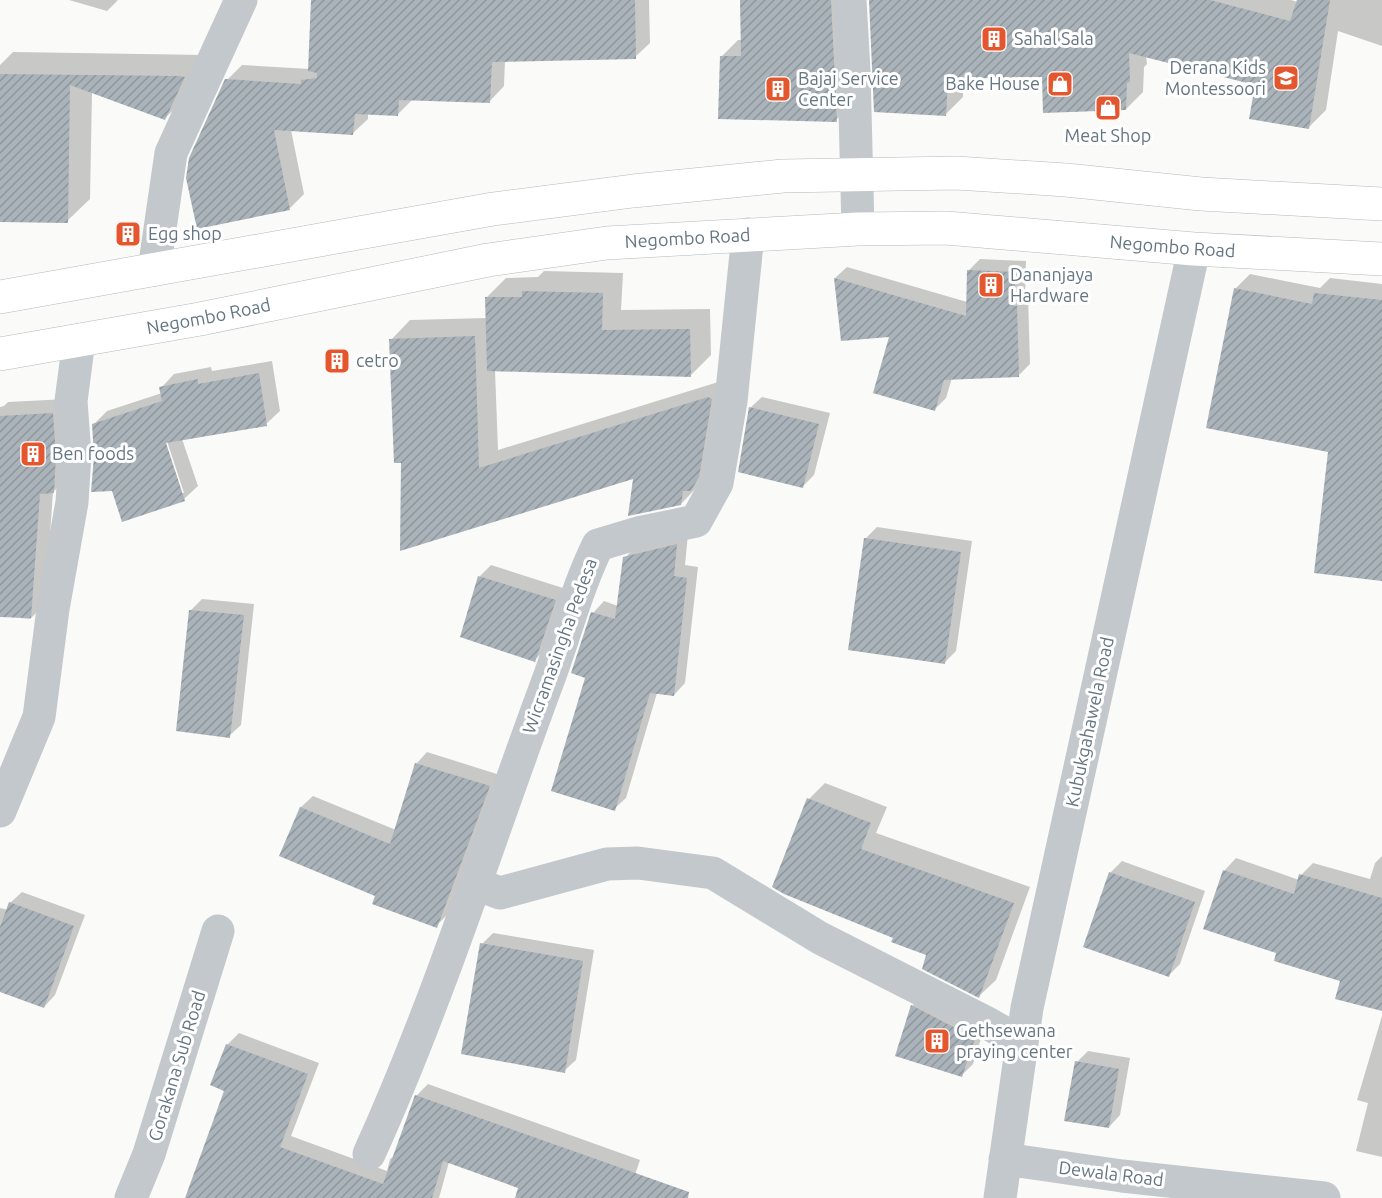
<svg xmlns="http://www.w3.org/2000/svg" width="1382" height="1198" viewBox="0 0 1382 1198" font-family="Ubuntu,sans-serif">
	<defs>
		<pattern id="building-hatch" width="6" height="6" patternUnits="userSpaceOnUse" patternTransform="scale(1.5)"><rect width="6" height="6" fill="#aab3b9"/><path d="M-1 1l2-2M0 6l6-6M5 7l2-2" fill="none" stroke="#8e969c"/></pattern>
	</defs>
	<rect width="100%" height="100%" fill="#fafaf8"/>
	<path fill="#0003" fill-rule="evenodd" d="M69 0H118L107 11Z
		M313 0H649L650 43 635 57 505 60 504 86 490 101 413 99 398 114 368 113V119L353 133 291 130 304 194 289 209 227 80 242 65 310 69Z
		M741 0H848L853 103 836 120 721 57 738 40H742Z
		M870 0H1291L1298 2V0H1382V46L1338 31 1326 110 1309 127 1256 84 1146 56 1147 64 1144 67 1143 92 1126 109 1044 75 963 77V97L946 114Z
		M13 52 206 55 188 96 165 118 92 92 90 199 67 221 0 220V65Z
		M980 259 1026 261 1025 295H1028L1030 364 1018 376 952 378 946 398 935 409 891 335 842 340 835 278 847 267 967 302 968 271Z
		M544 271 623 273 621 310 710 309 711 355 691 375 495 370 498 450 728 379 700 484 681 504 635 477 401 549 402 461 391 340 410 320 487 318 486 298 506 278 538 277Z
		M1250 274 1320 288 1330 278 1382 284V580L1329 451 1235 289Z
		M272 361 280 411 266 424 182 439 198 486 184 499 113 489 95 456 93 425 107 411 162 393 161 388 174 374 211 367 212 371ZM165 435 184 493H181L162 436Z
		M762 397 830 413 814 475 803 486 750 408Z
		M67 399 68 477 53 492 45 604 30 619 0 616V407L4 406 8 402Z
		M877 527 972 541 956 651 945 662 865 539Z
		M688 534 685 565 698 567 685 683 674 695 657 693 626 798 614 809 587 677 593 613 604 601 618 606 625 558 636 546Z
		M491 565 566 589 546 648 535 660 461 636 480 576Z
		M202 599 254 604 241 725 229 736 191 610Z
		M427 752 500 775 448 914 436 926 377 895 281 855 301 807 313 796 396 830 416 764Z
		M825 783 887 807 876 833 1030 887 996 980 979 996 928 954 895 938 809 799Z
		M1382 856V1010L1342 980 1278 952 1224 871 1236 858 1299 880 1301 875 1313 863 1370 879 1375 863Z
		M1122 861 1205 891 1180 964 1168 976 1110 873Z
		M22 892 85 915 55 995 44 1007 0 991V908L8 910 10 903Z
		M493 933 594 950 576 1060 564 1071 482 944Z
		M923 995 985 1026 973 1064 962 1075 912 1006Z
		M1382 1016V1157L1356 1151 1368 1103 1357 1100Z
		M239 1033 319 1063 291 1136 387 1171 390 1159 395 1155 416 1096 428 1084 640 1160 627 1198H516L520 1187 449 1162 439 1198H187L226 1090 212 1084 227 1045Z
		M1088 1051 1130 1058 1120 1115 1109 1127 1077 1062Z"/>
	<path fill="url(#building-hatch)" d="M311 0H635L636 59 492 62 490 103 399 100 398 116 355 114 353 135 274 130 290 210 197 229 186 178 189 158 225 79 301 84V80L317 78V73L308 71Z
		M740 0H831L837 122 718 119 720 56H741Z
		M869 0H1210L1290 21 1297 0H1330L1309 129 1249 119 1255 85 1129 53 1130 82 1127 83 1126 110 1043 113 1042 77 948 79 946 116 874 112Z
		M0 74 179 76 185 77 165 120 70 85 68 223 0 222Z
		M967 270 1016 272 1014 306H1017L1019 377 944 380 935 411 873 393 889 337 841 341 834 278 966 316Z
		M1234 288 1312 304 1314 293 1382 300V581L1314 573 1328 452 1206 428Z
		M522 291 603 293 602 330 690 329 691 377 487 371 485 297H522Z
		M475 336 479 468 708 397 712 399 699 477 691 491H683L681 505 628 516 633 479 400 551 401 463H394L389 339Z
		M259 373 267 426 166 443 185 501 122 522 112 491 91 492 94 456 92 424 162 401 159 387 198 379V384Z
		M749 407 819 424 803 488 738 472Z
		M53 413 56 455 54 493 40 494 31 618 0 617V416Z
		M864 538 961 552 945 664 848 650Z
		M677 544 674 576 687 578 674 696 650 693 615 811 551 791 585 678 571 673 591 612 615 619 623 557Z
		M478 576 556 600 535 662 460 637Z
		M189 610 244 615 230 738 176 731Z
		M415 763 490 786 437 928 372 904 375 896 279 856 300 807 390 844Z
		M807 798 871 823 861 849 1014 903 979 998 922 969 926 955 891 942 893 938 784 894 772 887Z
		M1223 870 1294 894 1299 874 1382 898V1011L1335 999 1340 981 1274 961 1276 953 1203 929Z
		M1109 872 1195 902 1169 977 1083 947Z
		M9 902 74 926 44 1008 0 992V927Z
		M480 943 583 961 565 1073 461 1054Z
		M911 1005 975 1038 962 1077 895 1056Z
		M226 1044 308 1074 280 1147 383 1184 415 1095 689 1192 688 1198H515L518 1188 443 1161 432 1198H185L224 1091 210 1085Z
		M1075 1061 1119 1069 1109 1128 1064 1121Z"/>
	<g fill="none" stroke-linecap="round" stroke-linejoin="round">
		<g stroke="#b4b9bd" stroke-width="34">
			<g id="highway">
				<path d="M0 297 493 209 633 191 783 176 956 173 1066 180 1201 194 1382 204"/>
				<path id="s1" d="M0 354 200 319 488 260 607 243 858 229 946 228 1194 249 1382 259"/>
			</g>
		</g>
		<path stroke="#c3c8cc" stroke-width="33" d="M850 0 854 71 858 229
			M154 270 171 153 241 0
			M0 811 39 717 53 609 72 502 75 455 71 401 79 340
			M476 884 500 893 607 864 638 863 713 873 820 938 989 1024 1022 1043
			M369 1154C438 1002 488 842 546 686 564 639 576 590 598 545L638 533 696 521 717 483 731 401 748 234
			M1005 1159 1122 1176 1324 1198
			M131 1198 149 1154 218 931
			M1000 1198 1027 1008 1194 249"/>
		<use href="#highway" stroke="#fff" stroke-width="33"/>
	</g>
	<defs>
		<g id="building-square" transform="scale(1.35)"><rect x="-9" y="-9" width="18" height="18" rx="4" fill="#e4572e" stroke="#fff"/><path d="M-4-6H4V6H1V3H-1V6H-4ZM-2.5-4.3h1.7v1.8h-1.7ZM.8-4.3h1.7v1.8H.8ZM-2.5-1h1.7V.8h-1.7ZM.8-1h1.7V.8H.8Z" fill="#fff"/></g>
		<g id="school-square" transform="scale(1.35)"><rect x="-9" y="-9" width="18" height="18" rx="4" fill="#e4572e" stroke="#fff"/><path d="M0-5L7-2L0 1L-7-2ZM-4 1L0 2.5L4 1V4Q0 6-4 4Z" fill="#fff"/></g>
		<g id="shop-square" transform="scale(1.35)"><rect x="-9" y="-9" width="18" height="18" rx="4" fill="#e4572e" stroke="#fff"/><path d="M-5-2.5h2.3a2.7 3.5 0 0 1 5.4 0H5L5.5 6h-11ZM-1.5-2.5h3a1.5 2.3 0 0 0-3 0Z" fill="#fff"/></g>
	</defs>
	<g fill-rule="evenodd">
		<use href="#building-square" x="994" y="39"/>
		<use href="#school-square" x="1286" y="78"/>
		<use href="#shop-square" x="1060" y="84"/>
		<use href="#building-square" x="778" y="89"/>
		<use href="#shop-square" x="1108" y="108"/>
		<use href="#building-square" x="128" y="234"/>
		<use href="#building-square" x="991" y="285"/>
		<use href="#building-square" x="337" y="361"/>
		<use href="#building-square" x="33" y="454"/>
		<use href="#building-square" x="937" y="1041"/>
	</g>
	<g text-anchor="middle" stroke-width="6" stroke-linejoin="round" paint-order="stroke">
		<g font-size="18" fill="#657683" stroke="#fff" text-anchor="start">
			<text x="1014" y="45">Sahal Sala</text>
			<text x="1266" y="74" text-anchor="end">Derana Kids<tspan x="1266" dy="21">Montessoori</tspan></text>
			<text x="798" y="85">Bajaj Service<tspan x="798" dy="21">Center</tspan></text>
			<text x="1040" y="90" text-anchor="end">Bake House</text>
			<text x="1108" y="142" text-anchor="middle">Meat Shop</text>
			<text x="148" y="240">Egg shop</text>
			<text x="1010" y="281">Dananjaya<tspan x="1010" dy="21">Hardware</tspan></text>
			<text x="356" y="367">cetro</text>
			<text x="52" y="460">Ben foods</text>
			<text x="956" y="1037">Gethsewana<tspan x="956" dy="21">praying center</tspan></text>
		</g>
		<g font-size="18" fill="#657683" stroke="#fff">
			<text dy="6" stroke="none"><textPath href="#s1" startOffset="698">Negombo Road</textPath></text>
			<text dy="6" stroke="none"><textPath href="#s1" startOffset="1184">Negombo Road</textPath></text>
			<text dy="6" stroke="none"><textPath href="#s1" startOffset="212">Negombo Road</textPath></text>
			<text transform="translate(560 646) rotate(-70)" y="6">Wicramasingha Pedesa</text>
			<text transform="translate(1090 722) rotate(-78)" y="6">Kubukgahawela Road</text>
			<text transform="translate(177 1066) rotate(-73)" y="6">Gorakana Sub Road</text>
			<text transform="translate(1111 1174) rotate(7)" y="6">Dewala Road</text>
		</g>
	</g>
</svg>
